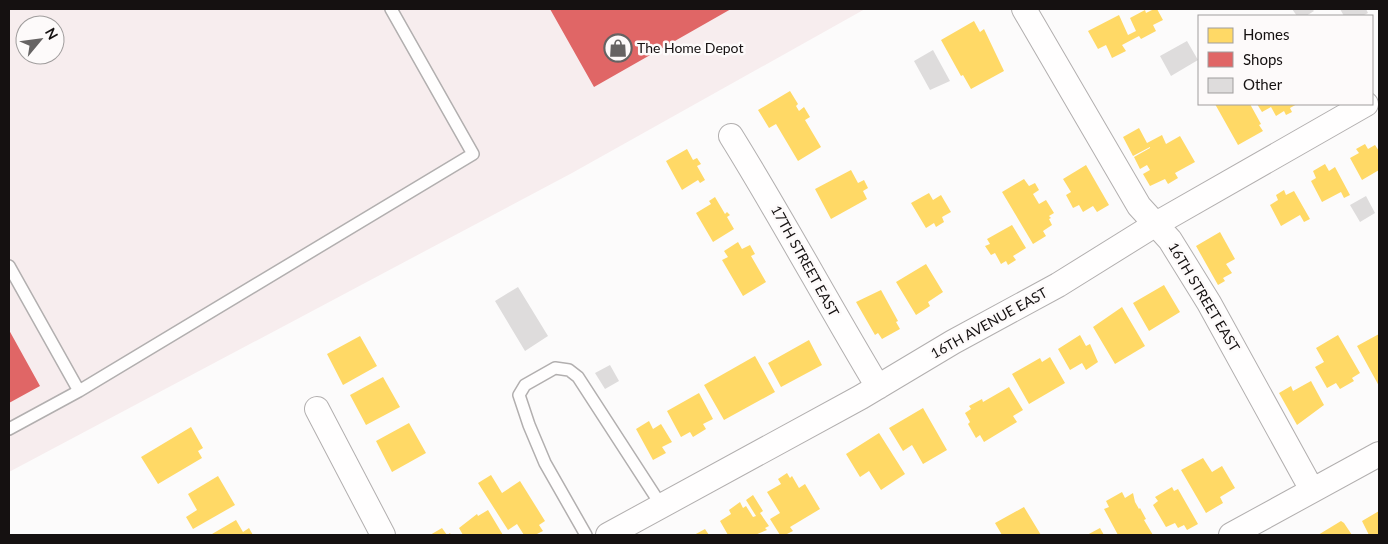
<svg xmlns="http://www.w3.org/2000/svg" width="1388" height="544" viewBox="0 0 1388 544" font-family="Lato,sans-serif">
	<rect width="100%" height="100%" fill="#fcfbfb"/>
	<path fill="#f7edee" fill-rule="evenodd" d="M9 9H865L572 173 9 472ZM25 25H55V55H25Z"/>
	<path fill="#ffd966" d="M1154 9H1157L1163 20 1153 25 1156 31 1141 39 1139 36 1122 45 1126 51 1112 58 1106 45 1098 49 1088 31 1119 15 1128 35 1136 31 1130 18 1145 10 1146 13Z
		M974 21 980 32 984 29 1004 71 971 89 963 75 961 76 941 40Z
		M790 91 798 104 796 106 799 111 804 107 810 117 805 120 821 147 798 161 776 124 769 128 758 110Z
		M1215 104H1250L1261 124 1259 125 1263 131 1238 145Z
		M1257 104H1297L1290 108 1292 112 1286 115 1284 111 1276 116 1271 107 1262 112Z
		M1139 128 1147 143 1162 135 1166 144 1180 136 1195 162 1175 173 1178 178 1168 184 1165 179 1150 186 1143 174 1150 170 1147 165 1140 169 1134 157 1150 148V147L1133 156 1123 137Z
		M1365 144 1368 149 1375 145 1379 151V170L1362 180 1350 158 1359 153 1356 149Z
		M687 149 693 160 697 158 701 164 697 166 705 180 700 183 698 180 682 190 666 161Z
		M1325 164 1329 171 1335 167 1350 195 1344 198 1341 192 1322 202 1311 181 1316 178 1313 171Z
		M1086 165 1109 205 1097 212 1093 206 1083 212 1079 205 1073 208 1066 195 1071 192 1063 179Z
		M851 170 858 183 864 180 868 188 863 191 867 199 831 219 815 189Z
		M1024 179 1029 186 1035 183 1039 190 1033 194 1039 204 1046 200 1054 213 1049 216 1051 218 1049 219 1052 225 1043 231 1046 236 1033 244 1002 192Z
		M1284 190 1286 195 1294 191 1310 219 1304 222 1300 215 1281 226 1270 205 1278 200 1276 195Z
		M929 193 933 200 941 195 951 212 942 217 944 222 936 227 934 223 926 228 911 203Z
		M715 197 725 214 727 212 730 215 727 217 734 229 713 242 696 213 711 204 709 201Z
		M1012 225 1026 248 1013 256 1016 260 1008 265 1006 261 1001 264 995 253 991 255 985 246 990 244 987 239Z
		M1220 232 1235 259 1226 264 1232 273 1223 278 1225 281 1218 285 1196 246Z
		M738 242 742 249 750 245 755 254 751 256 766 282 743 296 722 260 728 257 724 251Z
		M926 264 943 292 928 302 930 306 916 315 896 282Z
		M1164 285 1180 312 1149 331 1133 303Z
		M881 290 898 321 896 322 900 329 882 339 878 333 875 335 856 302Z
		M1122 307 1145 346 1115 364 1093 327Z
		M1379 334V386L1357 346Z
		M1080 335 1086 346 1090 344 1098 362 1086 370 1082 363 1070 370 1058 349Z
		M1338 335 1360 373 1352 378 1354 381 1340 389 1336 383 1327 388 1315 367 1324 362 1316 348Z
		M360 336 377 366 343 385 327 354Z
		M809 340 822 365 781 387 768 363Z
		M755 356 775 392 724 420 704 385Z
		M1050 357 1065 383 1029 404 1012 374 1040 358 1042 362Z
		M383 377 400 407 366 425 350 395Z
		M1311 381 1324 405 1297 425 1279 393 1291 386 1293 391Z
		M1009 387 1023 410 1013 416 1017 422 984 442 980 435 976 438 968 424 970 422 965 413 971 409 969 406 982 399 983 402Z
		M699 393 713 419 703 424 706 429 693 437 690 432 681 437 667 411Z
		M923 408 947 450 923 464 912 445 903 451 889 428Z
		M649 421 653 429 661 424 672 442 662 447 666 453 653 460 636 429Z
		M409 423 426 453 392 472 376 441Z
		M191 427 203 448 198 451 202 458 158 484 141 457Z
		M879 433 905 474 881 490 869 471 860 477 846 454Z
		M1203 458 1212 472 1222 466 1235 488 1220 497 1223 503 1206 513 1181 470Z
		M787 473 790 478 792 476 799 488 805 484 820 509 790 527 793 531 785 535H780L770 519 780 513 767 492 781 484 778 479Z
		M491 475 502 493 520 481 545 521 539 525 543 531 535 535H524L517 524 508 530 478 483Z
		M218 476 235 505 193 529 186 517 197 510 188 494Z
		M1172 487 1174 491 1178 489 1198 524 1187 530 1184 525 1178 528 1175 523 1166 527 1153 505 1158 501 1155 497Z
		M1122 492 1125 498 1133 493 1135 502 1139 509 1140 508 1146 519 1144 520 1153 535H1118L1104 509 1109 507 1106 501Z
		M753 495 763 511 760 513 769 526 765 528 767 530 755 535H728L720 521 731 514 729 510 740 502 743 508 746 506 753 517 756 516 746 500Z
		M1024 507 1041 535H1002L995 523Z
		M488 510 503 535H463L459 528 477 514 478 516Z
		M1379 511V535H1369L1362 521Z
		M236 520 243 532 249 528 253 535 212 534Z
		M1341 521 1344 523 1352 535H1318Z
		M442 528 447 535 450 533 451 535H430Z
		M1100 528 1104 535H1087Z
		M705 529 709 535H694Z"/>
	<path fill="#e06666" d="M550 9H731L594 87Z
		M9 330 40 386 9 403Z"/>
	<path fill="#dedcdc" d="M1292 9H1312L1314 11 1306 16H1297Z
		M1340 9H1366L1368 13 1362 16H1344Z
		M1187 41 1198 60 1171 76 1160 56Z
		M933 50 950 81 930 90 914 61Z
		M1366 196 1375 213 1360 222 1350 205Z
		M518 287 548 336 525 351 495 301Z
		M610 365 619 381 605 389 595 373Z"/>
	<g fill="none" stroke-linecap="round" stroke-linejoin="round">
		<g stroke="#b2afaf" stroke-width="14">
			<path id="lane" d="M9 266 79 391
				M9 429 79 391 473 154 391 9
				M586 535 545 463 529 425 519 395 525 385 555 368 569 370 578 377 661 505"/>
		</g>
		<g stroke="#b2afaf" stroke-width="26">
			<path id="street" d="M1024 9 1139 206 1170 240 1209 303 1312 490
				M731 136C782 218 828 304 878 387
				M317 409 383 535
				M608 535 861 397 953 342 1058 285 1156 224 1366 104
				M1231 535 1379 454"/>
		</g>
		<use href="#lane" stroke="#fffefe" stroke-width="11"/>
		<use href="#street" stroke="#fffefe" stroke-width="24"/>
	</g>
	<defs>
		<g id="shop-ring" transform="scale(1.4375)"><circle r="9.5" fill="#fdfafa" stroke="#666363" stroke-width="1.5"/><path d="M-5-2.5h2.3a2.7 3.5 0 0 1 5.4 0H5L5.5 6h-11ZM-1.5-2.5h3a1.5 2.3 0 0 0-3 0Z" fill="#666363"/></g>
	</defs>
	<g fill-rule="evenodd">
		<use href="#shop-ring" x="618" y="48"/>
	</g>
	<g text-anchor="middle" stroke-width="5" stroke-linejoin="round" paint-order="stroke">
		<g font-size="14" fill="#151111" stroke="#fdfafa" text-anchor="start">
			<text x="637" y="53">The Home Depot</text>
		</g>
		<g font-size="14" fill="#151111" stroke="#fdfafa">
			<text transform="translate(805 261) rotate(61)" y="5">17TH STREET EAST</text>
			<text transform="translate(1204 297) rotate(59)" y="5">16TH STREET EAST</text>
			<text transform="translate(989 323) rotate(-29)" y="5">16TH AVENUE EAST</text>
		</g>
	</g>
	<rect width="1388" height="544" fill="none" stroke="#151111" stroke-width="20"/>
	<rect x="1198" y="15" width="175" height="90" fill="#fdfafa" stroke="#a09d9d"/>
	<rect x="1208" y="28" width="25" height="15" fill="#ffd966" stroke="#a09d9d"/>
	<text x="1243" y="40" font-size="15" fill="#151111">Homes</text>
	<rect x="1208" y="52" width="25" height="15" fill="#e06666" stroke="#a09d9d"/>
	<text x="1243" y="65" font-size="15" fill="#151111">Shops</text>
	<rect x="1208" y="78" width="25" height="15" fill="#dedcdc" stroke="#a09d9d"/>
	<text x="1243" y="90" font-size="15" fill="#151111">Other</text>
	<g transform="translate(40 40) rotate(61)"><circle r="24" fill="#fdfafa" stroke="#a09d9d"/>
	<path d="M0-4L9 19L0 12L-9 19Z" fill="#666363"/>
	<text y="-8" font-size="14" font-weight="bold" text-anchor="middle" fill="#151111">N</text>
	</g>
</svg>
